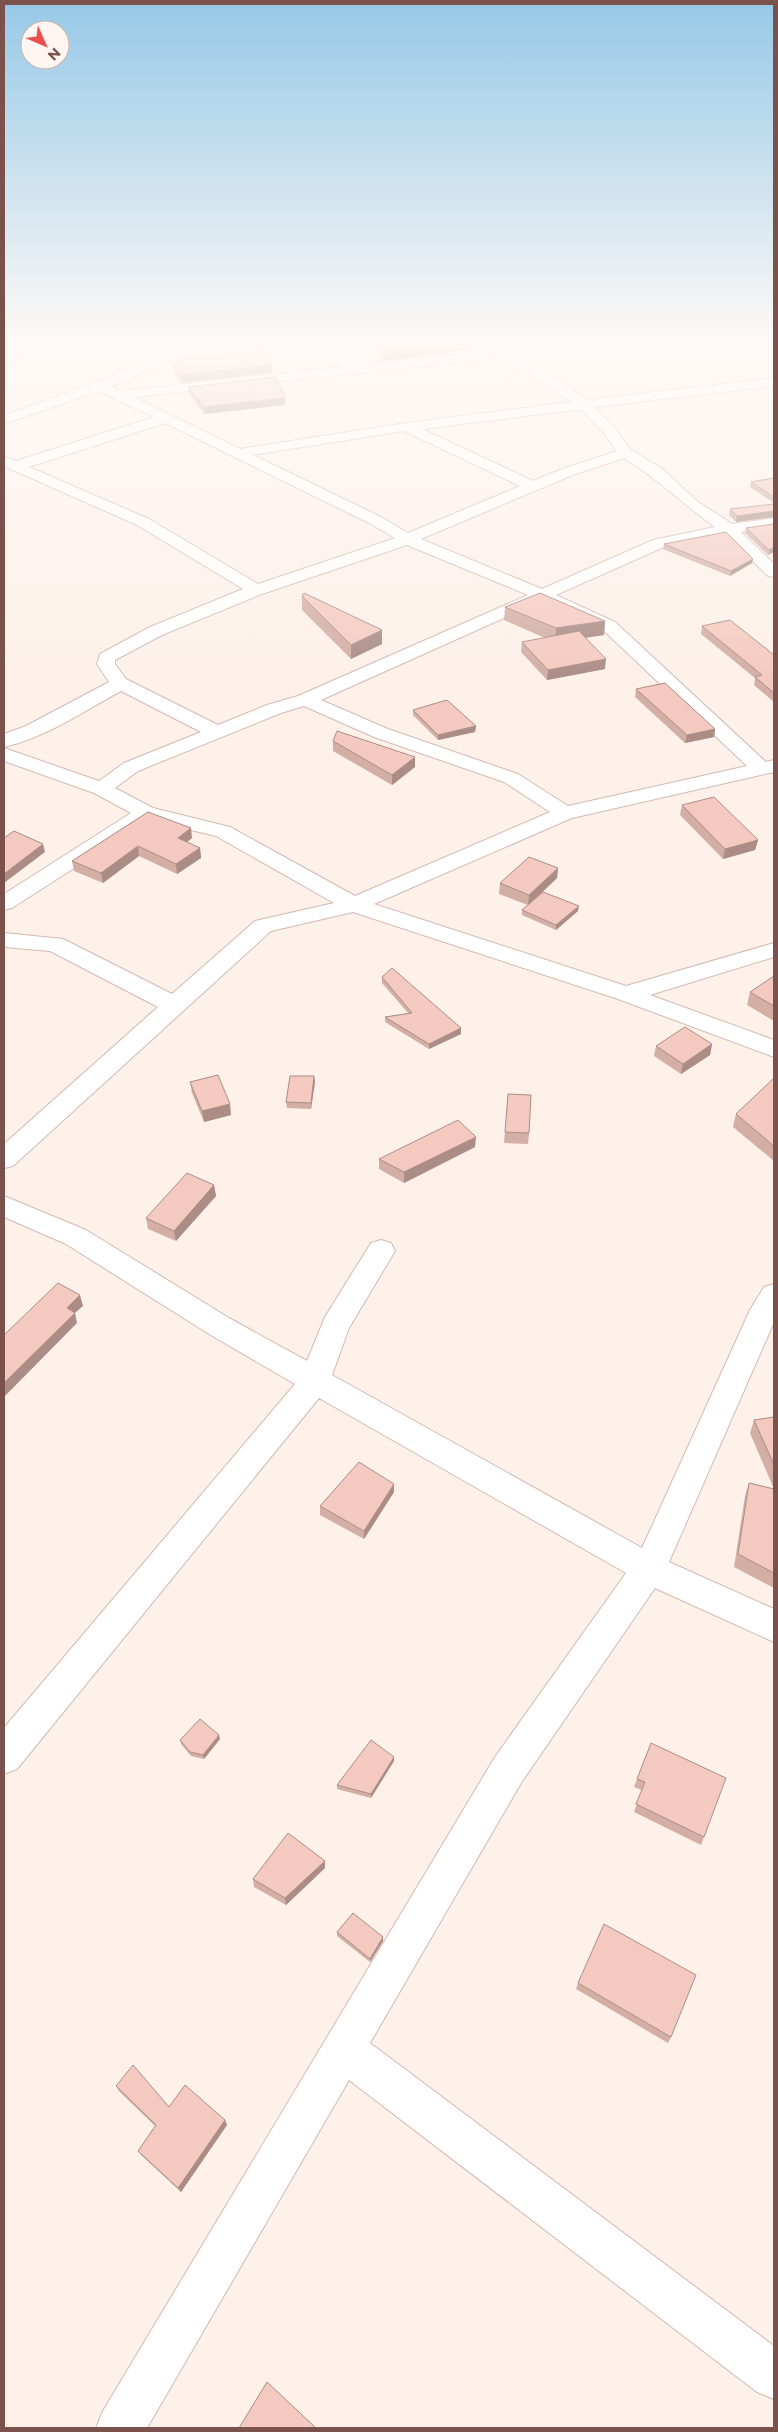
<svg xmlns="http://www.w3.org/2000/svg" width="778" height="2432" viewBox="0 0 778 2432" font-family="Montserrat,sans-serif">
	<rect width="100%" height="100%" fill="#fdf1ea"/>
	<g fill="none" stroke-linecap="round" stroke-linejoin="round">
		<g stroke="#d3b9b1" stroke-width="2">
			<path id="minor" d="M58 340H80L4 363V355Z
				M202 340H220L111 386 121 391 342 367 275 340H294L360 365 483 352 475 346 481 342 547 372 587 400 774 378V386L594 407 614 427 631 450 661 468 697 501 732 524 774 518V528L741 532 774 564V577L768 576 726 535 664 547 556 595 615 622 766 762 774 760V772L572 818 374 904 626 986 774 943V957L650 995 774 1040V1057L618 999 353 912 271 931 13 1166 4 1168V1144L158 1007 50 951 4 947V933L63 939 172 994 255 921 334 903 216 836 149 820 12 908 4 910V894L131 813 94 793 4 761V748L99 781 124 763 201 732 121 691C84 711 45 738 4 747V734L26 726 109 682 97 664 100 654 150 627 243 589 137 525 4 466V457L16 461 154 417 99 391 4 424V415L95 383ZM496 358 537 378 571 402 406 423 240 449 134 397ZM581 409 604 433 617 451 565 468 533 481 422 429ZM165 423 369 523 395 538 258 584 149 519 29 467ZM404 431 520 486 408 533 381 517 253 455ZM624 458C657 478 684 505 715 527L653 540 542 589 421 539 575 474ZM407 545 528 595 298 696 267 705 218 725 126 679 115 664V660L162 635 262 594ZM542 601 603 630 747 766 568 806 518 774 388 729 321 700ZM304 706 374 737 504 782 550 812 355 896 230 827 153 808 115 788 138 771 281 713Z
				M4 1196 86 1230 229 1318 307 1361 325 1317 371 1243 381 1240 391 1243 395 1251 349 1328 332 1375 642 1548 750 1310 764 1287 774 1284V1322L669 1562 774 1609V1642L655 1588 521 1783 370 2043 774 2346V2399L757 2392 349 2080 147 2428H96L103 2411 495 1757 626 1573 319 1398 17 1769 4 1774V1728L295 1384 209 1334 66 1244 4 1217Z"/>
		</g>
		<use href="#minor" fill="#fff" fill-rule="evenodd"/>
	</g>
	<path fill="#d2aea5" d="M367 340H469V349L409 358 384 361Z
		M179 360 272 373 181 383 174 373 173 365 179 364Z
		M188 387 285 398V405L204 414 189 393Z
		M774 478V503L750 487 751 482Z
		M774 504V517L736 522 729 515 730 509Z
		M774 524 768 555 745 533 746 528Z
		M664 544 752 563 730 576 663 549Z
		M302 596 382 644 351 659 302 610Z
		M505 607 605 621 604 635 585 638 605 669 547 680 521 652 522 642 545 638 504 620Z
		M702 626 774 655V702L754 685 755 678 701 634Z
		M636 689 715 729 714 737 685 743 635 697Z
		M413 710 476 726 475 732 438 740 413 715Z
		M333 741 415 767 392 785 333 751Z
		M682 805 758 840 755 850 723 859 680 815Z
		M148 812 192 838 187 842 200 848 201 858 177 874 139 856 103 883 74 871 72 861Z
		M558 868 557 878 541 894 578 911 556 930 522 915V910L528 905 499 894 500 883Z
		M774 976V1021L747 1005 750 992Z
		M382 977 461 1028V1034L429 1049 385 1022V1017L408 1013 382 983Z
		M712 1044 710 1055 681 1074 654 1056 656 1046Z
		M314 1076 315 1082 311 1109 287 1108 286 1102Z
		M774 1078V1161L733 1127 736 1114Z
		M190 1082 231 1115 204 1122 192 1093Z
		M508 1094 529 1133 528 1144 504 1143Z
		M475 1147 404 1183 379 1169V1159Z
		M214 1185 216 1196 176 1241 148 1229 146 1218Z
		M774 1417V1489L750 1433 754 1420Z
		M749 1483 774 1489V1588L734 1567 745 1496Z
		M394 1484V1492L364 1539 320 1515V1506Z
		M220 1739 204 1759 191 1756 181 1744 180 1740Z
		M651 1743 704 1837 701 1845 634 1812 642 1790 634 1787Z
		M394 1757V1761L371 1798 337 1789V1785Z
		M325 1861V1868L286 1905 254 1887 253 1879Z
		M337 1932 383 1937V1941L370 1962 337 1936Z
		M578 1983 671 2037 668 2043 576 1989Z
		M116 2086 169 2107 225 2120 227 2125 181 2192 141 2155 138 2151 155 2126 119 2091Z"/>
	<path fill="#ab8d86" d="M446 340H469V349L409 358 384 361V349Z
		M271 365 272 373 181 383V375Z
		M285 398V405L204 414V407Z
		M774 511V517L736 522 737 516Z
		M774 547V552L768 555 769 550Z
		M753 559 752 563 730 576 731 571Z
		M605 621 604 635 555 642 556 628Z
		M382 630V644L351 659V645Z
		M606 659 605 669 547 680 548 670Z
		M476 726 475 732 438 740V735Z
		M715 729 714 737 685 743 687 735Z
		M415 757V767L392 785V775Z
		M191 828 192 838 180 847 178 838Z
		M758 840 755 850 723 859 725 849Z
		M43 844 45 852 4 883V874Z
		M138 846 139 856 103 883 101 873Z
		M200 848 201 858 177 874 176 864Z
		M558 868 557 878 528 905 529 895Z
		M579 906 578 911 556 930V925Z
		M461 1028V1034L429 1049V1044Z
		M712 1044 710 1055 681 1074 683 1064Z
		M314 1076 315 1082 311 1109V1103Z
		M230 1104 231 1115 204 1122 202 1111Z
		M476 1137 475 1147 404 1183V1172Z
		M214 1185 216 1196 176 1241 174 1231Z
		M80 1295 83 1306 75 1313 77 1323 4 1397V1383L67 1308Z
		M394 1484V1492L364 1539V1531Z
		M219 1735 220 1739 204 1759 203 1755Z
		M394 1757V1761L371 1798V1794Z
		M325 1861V1868L286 1905 285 1898Z
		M383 1937V1941L370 1962V1959Z
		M225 2120 227 2125 181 2192 178 2188Z"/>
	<path fill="#f4cac0" stroke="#ab8d86" d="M377 340H446L409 346 384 349Z
		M265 350 271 365 181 375 173 365 181 364 179 360Z
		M276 377 285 398 204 407 188 387Z
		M774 478V497L751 482Z
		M774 504V511L737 516 730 509Z
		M774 524V547L769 550 746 528Z
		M726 532 753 559 731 571 664 544Z
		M304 593 382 630 351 645 302 596Z
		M540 593 605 621 556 628 505 607Z
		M730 620 774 655V693L755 677 762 675 702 626Z
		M579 631 606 659 548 670 522 642Z
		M665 683 715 729 687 735 636 689Z
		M447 700 476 726 438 735 413 710Z
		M337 731 415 757 392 775 333 741Z
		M714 797 758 840 725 849 682 805Z
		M148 812 191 828 178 838 200 848 176 864 138 846 101 873 72 861Z
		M14 831 43 844 4 874V838Z
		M529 857 558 868 529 895 500 883Z
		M543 892 579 906 556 925 522 910Z
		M392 968 461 1028 429 1044 385 1017 412 1013 382 977Z
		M774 976V1006L750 992Z
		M685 1027 712 1044 683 1064 656 1046Z
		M218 1075 230 1104 202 1111 190 1082Z
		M290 1076H314L311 1103 286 1102Z
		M774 1078V1146L736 1114Z
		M508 1094 531 1095 529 1133 505 1132Z
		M458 1120 476 1137 404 1172 379 1159Z
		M187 1173 214 1185 174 1231 146 1218Z
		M58 1283 80 1295 67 1308 75 1313 4 1383V1335Z
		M774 1417V1465L754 1420Z
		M359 1462 394 1484 364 1531 320 1506Z
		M749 1483 774 1489V1573L738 1554Z
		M200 1719 219 1735 203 1755 190 1752 180 1740Z
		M371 1740 394 1757 371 1794 337 1785Z
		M651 1743 726 1778 704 1837 636 1804 645 1782 637 1779Z
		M288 1833 325 1861 285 1898 253 1879Z
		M353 1913 383 1937 370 1959 337 1932Z
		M604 1924 696 1975 671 2037 578 1983Z
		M133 2065 169 2107 185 2085 225 2120 178 2188 138 2151 156 2125 116 2086Z
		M267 2382 316 2428H239Z"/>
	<linearGradient id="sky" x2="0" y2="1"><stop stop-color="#96c9e7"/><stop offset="0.5" stop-color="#fef9f6"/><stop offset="1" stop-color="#fef9f6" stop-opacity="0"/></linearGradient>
	<rect width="778" height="681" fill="url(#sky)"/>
	<rect width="778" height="2432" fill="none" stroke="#7a524b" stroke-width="10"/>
	<g transform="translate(45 45) rotate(135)"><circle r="24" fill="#fff6f1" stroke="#cab4af"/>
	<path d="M0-4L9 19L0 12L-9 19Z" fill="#ea4e4c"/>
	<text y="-8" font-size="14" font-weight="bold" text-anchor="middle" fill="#7a524b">N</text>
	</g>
</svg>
